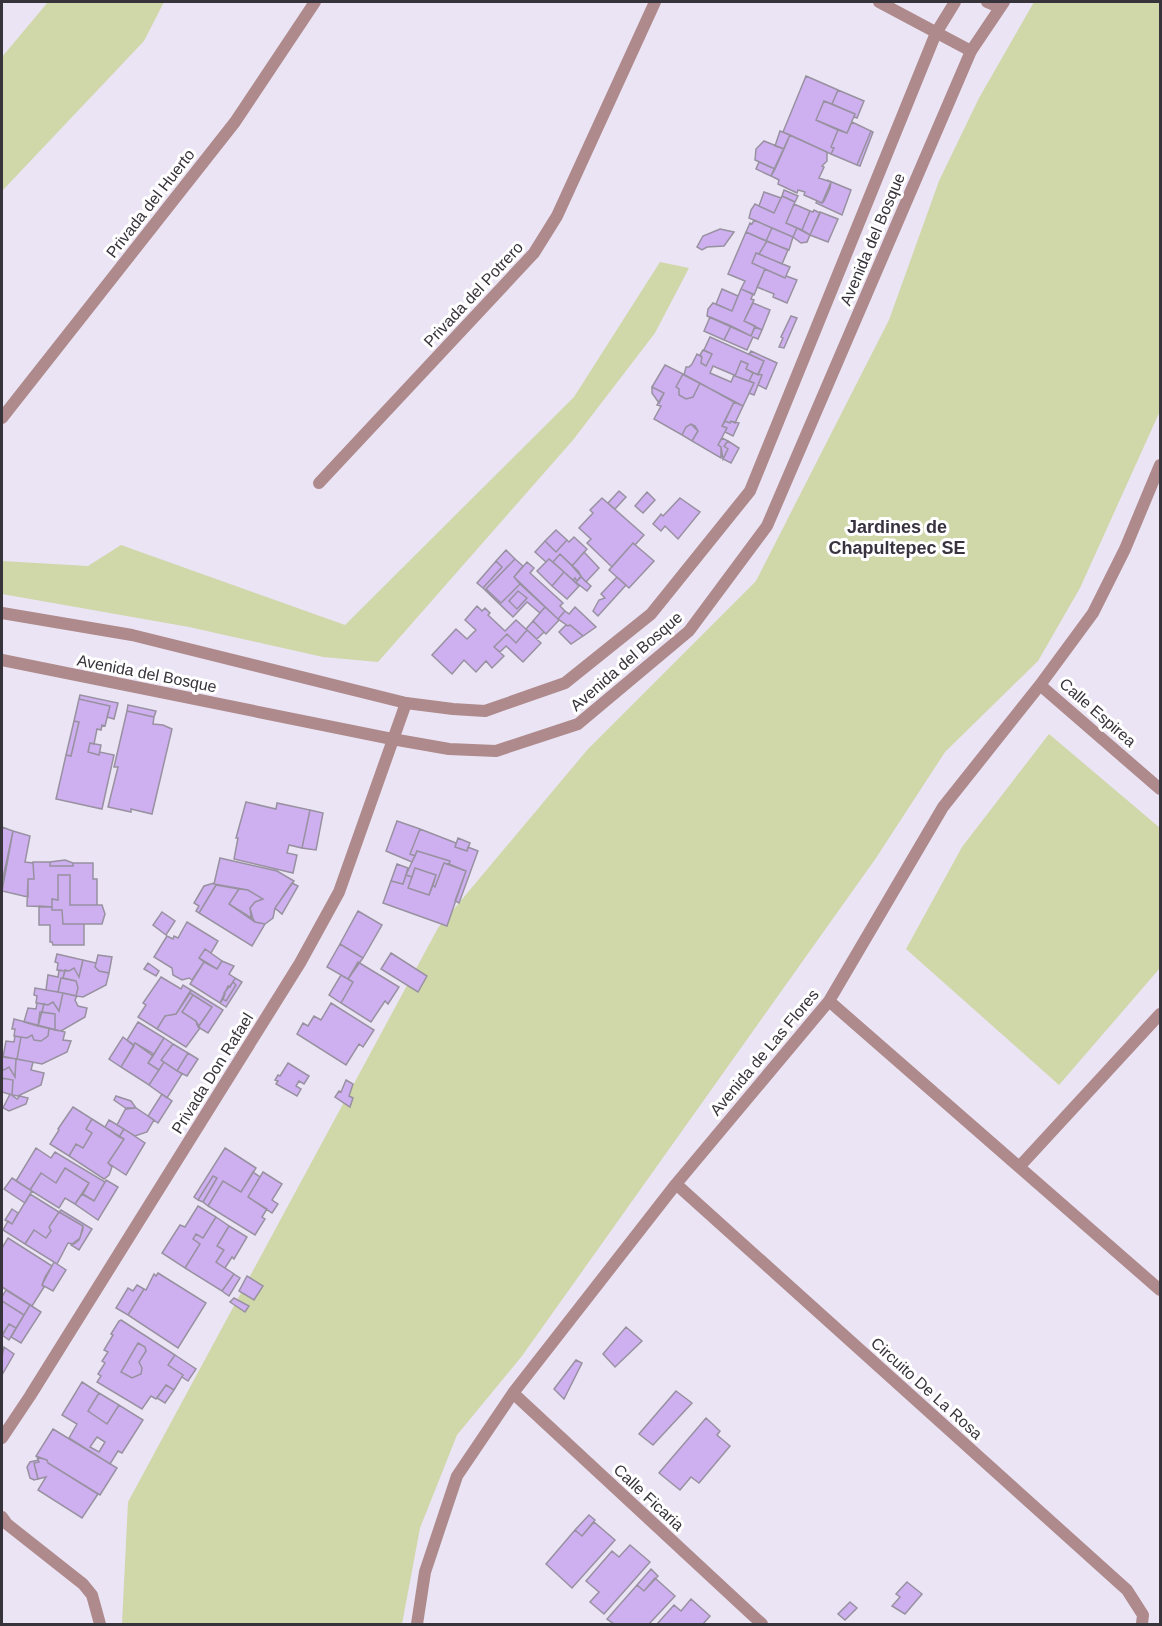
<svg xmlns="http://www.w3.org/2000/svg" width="1162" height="1626" viewBox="0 0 1162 1626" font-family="Arial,sans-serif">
	<rect width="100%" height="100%" fill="#ebe4f4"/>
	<path fill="#d0d7a9" d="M48 2H164L144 41 2 191V57Z
		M1034 2H1160V411L1080 588 1038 661 945 752 876 858 522 1356 457 1435 420 1528 402 1624H122L128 1502 438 928 588 749 756 581 889 320 939 181 979 98Z
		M660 262 689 268 655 333 573 440 378 662 323 657 189 627 2 594V561L88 566 121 545 345 625 574 397Z
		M1049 734 1160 828V968L1059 1085 906 949 962 847Z"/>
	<path fill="#ceaff0" stroke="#9891a0" stroke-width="1.5" fill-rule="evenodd" d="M806 76 838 90 832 104 824 101 816 120 838 130 831 147 834 148 831 154 783 132Z
		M838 90 864 101 857 118 854 117 855 114 832 104Z
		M824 101 855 114 847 133 816 120Z
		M852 122 871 131 857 165 831 154 834 148 831 147 838 130 847 133Z
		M780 131 790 135 784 149 775 146Z
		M871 131 873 132 860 166 857 165Z
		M790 135 827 152V161L822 166 824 167 819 178 831 182 822 203 804 195 805 192 798 190 797 193 778 184 779 180 771 176Z
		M764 141 784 149 775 169 755 160 756 149Z
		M759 162 775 169 771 176 756 169Z
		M827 180 851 190 842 215 816 203 817 201 822 203 824 201 830 188 831 182Z
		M784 190 798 196 795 202 782 196Z
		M764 192 781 198 774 213 759 206Z
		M782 196 795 202 786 223 797 228 793 237 749 218 751 210 755 204 774 213Z
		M794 204 810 211 802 230 786 223Z
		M814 210 820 213 810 235 802 230 810 211 813 212Z
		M820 212 838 219 828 242 810 235Z
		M754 220 772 228 766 241 746 232 750 223 752 224Z
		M772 228 793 237 789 250 766 241Z
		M797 228 810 235 807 242 801 243 793 237Z
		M720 229 734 232 724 246 707 247 702 250 697 247 703 236Z
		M746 232 767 241 759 254 756 253 752 263 765 269 754 295 741 289 745 281 728 274Z
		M767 241 788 250 782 264 759 254Z
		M756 253 790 267 785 278 752 263Z
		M765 269 785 278 786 276 797 280 787 303 773 297 774 294 757 287Z
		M722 289 738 296 732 311 716 304Z
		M741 289 753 294 751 299 754 300 744 321 755 326 751 336 707 316 708 309 713 303 732 311Z
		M753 303 770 310 762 330 744 321Z
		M791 316 797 318 784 348 779 347 783 338 781 337Z
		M710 317 731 326 724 340 704 331Z
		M731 326 751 336 755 327 762 330 758 339 753 337 747 350 724 340Z
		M710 337 764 361 758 375 746 369 748 364 741 361 735 376 754 383 743 406 684 375 686 367H689L692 364 697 354 702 357 701 363 706 366 712 354 704 350ZM713 366 734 375 731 382 710 373Z
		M703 350 712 354 706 366 701 363 702 357 700 355Z
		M751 351 777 363 766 389 758 385 762 375 758 374 764 361 749 354Z
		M741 361 748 364 746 369 753 373 749 381 735 376Z
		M665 365 683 374 676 387 679 389V395L686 399 693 397 700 383 734 402 722 426 727 428 718 445 721 447V458L692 441 698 431 695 426 691 424 686 427 682 435 654 419 661 406 657 405 664 393 652 387Z
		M753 373 762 375 754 395 749 393 754 383 749 381Z
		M683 374 700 383 693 397 686 399 679 395V389L676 387Z
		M652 387 664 393 659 403 652 393Z
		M734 402 743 406 735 423 731 421 730 423 725 421Z
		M725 421 730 423 731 421 739 423 733 436 725 432 727 428 722 426Z
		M691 424 698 431 692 441 682 435 686 427Z
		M722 438 728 441 724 446 728 449 723 459 721 447 718 445Z
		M728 441 739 448 731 463 723 459 728 449 724 446Z
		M619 491 626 497 615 509 608 503Z
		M647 492 655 500 643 513 635 506Z
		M602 498 644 535 635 545 633 543 612 567 587 543 591 539 579 528 593 513 590 510Z
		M680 498 700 512 678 539 665 526 661 531 653 524 661 514 663 516Z
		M556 530 567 540 556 552 545 541Z
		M574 537 587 549 572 566 560 554 553 562 549 559 546 562 535 552 545 541 556 552 567 540 569 542Z
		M633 543 654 561 629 588 609 570Z
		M506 550 515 559 486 589 501 603 520 584 545 607 540 613 527 602 513 617 483 588 502 567 496 561ZM518 591 527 598 517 609 509 601Z
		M584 552 599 568 586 582 572 566Z
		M560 554 578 571 581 576 577 581 575 578 573 580 553 562Z
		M515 559 523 566 514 577 520 584 501 603 486 589Z
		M549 559 564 572 552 586 537 571Z
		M496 561 502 567 483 588 477 583Z
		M527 562 534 568 530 573 563 603 560 606 565 611 558 619 514 577Z
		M564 572 579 586 567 599 552 586Z
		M581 577 591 586 587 591 573 580 575 578 577 581Z
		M617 577 626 585 598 616 593 611 599 600 605 598 601 594Z
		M518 591 527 598 517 609 509 601Z
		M477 606 482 611 485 608 490 613 488 615 505 631 516 620 527 630 516 643 507 634 494 647 504 656 492 668 486 661 476 672 464 660 452 674 432 655 456 629 467 639 476 630 465 620Z
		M545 607 559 620 546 634 533 621Z
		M575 607 596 627 583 636 570 625 568 626 558 619 565 611 569 614Z
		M533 621 544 632 537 639 526 629Z
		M566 625 568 626 570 625 583 636 571 644 559 632Z
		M527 630 541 643 523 662 506 646 500 652 494 647 507 634 516 643Z
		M80 695 118 703 114 719 107 717 110 706 79 699Z
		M79 699 110 706 105 726 102 725 101 730 97 729 94 744 90 743 88 752 99 755 100 752 114 755 102 809 56 799 66 755 71 756 79 722 74 721Z
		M128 705 156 711 154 717 127 711Z
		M127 711 154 717 153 724 163 725 172 729 152 814 131 809V812L108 807 118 767H114Z
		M74 721 79 722 71 756 66 755Z
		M90 743 101 745 99 755 88 752Z
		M246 802 276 809 277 803 310 810 302 848 289 845 287 853 297 855 293 873 234 859 238 838H236Z
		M310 810 323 813 316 850 302 848Z
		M397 821 420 829 410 854 415 856 412 862 386 851Z
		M2 827 13 831 2 883Z
		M420 829 456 843 455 847 467 851 468 847 478 851 459 903 455 901 466 871 449 864 450 861 417 851 415 856 410 854Z
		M13 831 30 836 25 862 33 863 34 879H28V897L2 891Z
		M458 838 470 843 467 851 455 847Z
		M417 851 450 861 449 864 444 863 435 887 433 885 436 875 415 868 412 877 406 875Z
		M220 858 277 871 294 881 275 908 273 918 265 924 255 922 251 916 250 908 255 902 263 899 248 890 214 884Z
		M65 860 73 863V866H50V862Z
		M33 862H50V866H73V863H93V879H97V905H70V875H58V900L52 899V907L27 906 28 879H34Z
		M444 863 466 871 447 926 383 903 391 881 403 884 406 875 412 877 408 888 429 895 433 885 435 887Z
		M397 864 408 868 403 884 391 881Z
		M415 868 436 875 429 895 408 888Z
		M58 875H70V905H102L105 914 102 924H63L62 910H52V899L58 900Z
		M214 883 216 885 199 913 196 911 199 906 194 903 204 886Z
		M292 883 298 886 282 914 275 908Z
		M216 885 239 889 229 904 255 922 265 924 252 946 199 913Z
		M239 889 248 890 263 899 255 902 250 908 253 919 229 904Z
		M39 906 52 907V910H62L63 924H84V945H53L52 942H50V925H39Z
		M358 911 382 925 363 958 340 944Z
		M162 912 175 921 166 935 153 925Z
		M187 922 218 941 211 953 205 949 199 958 204 962 192 980 189 978 182 980 173 975 172 968 154 957 167 936 173 939 174 936 178 938Z
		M340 944 363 958 348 979 327 967Z
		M205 949 222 961 217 969 199 958Z
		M391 953 427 976 418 992 381 969Z
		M57 954 83 960 79 977 74 968 69 971 57 970 58 963 55 962Z
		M98 955 112 957 109 973 99 971 95 967Z
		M83 960 96 963 95 967 99 971 109 973 106 985 83 997 76 996 78 988 76 981 63 978 65 970 69 971 74 968 79 977Z
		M222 961 234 966 229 974 235 978 230 987 228 986 220 1003 190 984 204 962 217 969Z
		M358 962 399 987 388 1004 385 1001 371 1022 341 1003 353 982 348 979Z
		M148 963 159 971 156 976 144 969Z
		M59 970 65 971 63 978H61L58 992 46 990 48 975 58 977Z
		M341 975 353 982 341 1003 329 995Z
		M161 977 181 989 183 985 191 990 176 1014 165 1016 157 1029 138 1017 146 1005 143 1003Z
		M61 978 76 981 78 988 76 996 58 992Z
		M235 978 242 982 226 1007 220 1003 223 999 226 1001 236 985 233 982Z
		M233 982 236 985 226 1001 223 999 225 994 224 993Z
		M35 988 63 993 59 1011 53 1002 48 1005 36 1003 37 996 34 995Z
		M191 990 223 1010 208 1033 198 1027 212 1007 190 993Z
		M63 993 77 996 75 1000 78 1006 87 1008 85 1017 61 1031 55 1030V1014L42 1012 44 1004 48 1005 53 1002 59 1011Z
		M190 993 193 995 182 1012 196 1021 200 1028 186 1047 157 1029 165 1016 176 1014Z
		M193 995 212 1007 199 1026 197 1025 196 1021 182 1012Z
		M37 1003 44 1004 38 1026 24 1022 28 1008 36 1009Z
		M331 1003 374 1030 363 1047 359 1044 346 1065 297 1034 303 1023 308 1026 314 1016 321 1020Z
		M40 1012 55 1014V1030L38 1026Z
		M14 1019 49 1028 48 1036 41 1041 34 1040 32 1035 27 1038 14 1036 15 1029H12Z
		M138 1022 164 1038 153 1056 135 1043 134 1045 127 1040Z
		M49 1028 65 1032 63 1040 71 1041 67 1052 42 1064 17 1059 21 1037 27 1038 32 1035 34 1040 41 1041 48 1036Z
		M15 1036 21 1037 17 1059 3 1057 6 1041 14 1042Z
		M123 1037 134 1046 121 1067 109 1059Z
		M164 1038 173 1044 161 1060 164 1062 159 1070 148 1063Z
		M135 1043 152 1053 153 1056 148 1063 159 1070 149 1085 121 1067Z
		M173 1044 188 1053 177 1071 161 1060Z
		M188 1053 198 1059 187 1076 177 1071Z
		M2 1056 16 1059 15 1077 9 1067 4 1070 2 1069Z
		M16 1059 33 1062 31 1070 44 1073 41 1085 18 1096 12 1095 13 1080 2 1078V1069L4 1070 9 1067 15 1077Z
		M164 1062 182 1074 167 1098 149 1085Z
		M288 1063 309 1076 304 1084 299 1081 296 1086 301 1089 297 1096 276 1084 278 1081 275 1080 278 1075 280 1076Z
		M2 1078 13 1080 12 1095 2 1092Z
		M346 1080 353 1084 349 1096 353 1098 350 1107 335 1097 339 1091 341 1092Z
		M10 1094 17 1099 20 1096 28 1098 26 1104 9 1111 3 1108Z
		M162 1094 172 1101 158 1123 148 1116Z
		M116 1096 131 1101 136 1108 127 1109 114 1100Z
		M73 1107 92 1119 86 1129 92 1133 83 1148 76 1144 69 1156 50 1144 59 1130 58 1129Z
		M126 1108H136L154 1120 147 1132 135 1136 117 1125Z
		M92 1119 124 1139 108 1163 112 1167 109 1175 104 1179 69 1156 76 1144 83 1148 92 1133 86 1129Z
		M109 1120 124 1129 119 1137 105 1127Z
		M124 1129 145 1143 126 1175 108 1163 124 1139 119 1137Z
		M36 1148 51 1158 55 1152 105 1182 94 1201 83 1194 89 1183 65 1168 56 1183 41 1173 30 1190 16 1181Z
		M225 1148 256 1168 241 1192 223 1181 208 1206 203 1202 217 1178 213 1176 198 1200 194 1197Z
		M65 1168 89 1183 75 1204 65 1198 59 1208 30 1190 41 1173 56 1183Z
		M253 1172 260 1177 248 1197 267 1209 262 1217 265 1219 255 1235 208 1206 223 1181 241 1192Z
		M263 1172 282 1184 272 1200 278 1204 272 1213 248 1197Z
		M213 1176 217 1178 203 1202 198 1200Z
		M12 1178 32 1191 25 1203 4 1189Z
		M106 1180 118 1187 98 1220 75 1204 82 1194 94 1201Z
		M30 1194 59 1212 49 1227 51 1231 46 1238 34 1230 25 1244 3 1230 8 1221 12 1224Z
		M198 1206 216 1217 203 1238 196 1234 193 1239 200 1244 185 1268 162 1253 180 1225 185 1227Z
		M12 1209 18 1213 12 1224 5 1220Z
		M61 1210 92 1229 79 1250 71 1245 80 1238 83 1226 59 1212Z
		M59 1212 83 1226V1229L79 1240 74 1244 68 1243 57 1264 25 1244 34 1230 46 1238 51 1231 49 1227Z
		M216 1217 229 1226 217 1246 224 1250 216 1262 234 1274 222 1291 185 1268 200 1244 193 1239 196 1234 203 1238Z
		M229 1226 247 1237 234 1259 232 1257 225 1268 216 1262 224 1250 217 1246Z
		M8 1238 52 1266 45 1277 42 1285 44 1287 32 1306 2 1287V1248Z
		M54 1262 66 1270 53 1291 42 1285Z
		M158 1273 206 1303 178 1348 128 1315 144 1289 146 1290 154 1274 156 1276Z
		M234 1274 240 1278 229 1296 222 1291Z
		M247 1276 263 1286 254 1300 239 1291Z
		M137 1285 144 1289 128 1315 116 1308 128 1288 133 1291Z
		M6 1290 30 1305 24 1315 2 1301V1297Z
		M234 1298 249 1306 245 1312 230 1302Z
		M2 1301 24 1315 16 1328 9 1324 2 1336Z
		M30 1305 41 1312 21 1343 11 1337Z
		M121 1320 175 1355 168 1365 183 1375 174 1390 166 1385 156 1399 151 1396 142 1409 97 1382 101 1376 98 1374 105 1363 102 1361 108 1352 104 1350 113 1335 111 1334 119 1321ZM138 1343 145 1347 146 1351 139 1362 142 1368 141 1374 132 1378 121 1372Z
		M9 1324 16 1328 9 1340 2 1335Z
		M626 1327 642 1341 615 1367 603 1354Z
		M138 1343 145 1347 146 1351 139 1362 142 1368 141 1374 132 1378 121 1372Z
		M4 1347 14 1354 2 1375V1357Z
		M175 1355 196 1369 188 1381 182 1377 183 1375 168 1365Z
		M576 1360 582 1363 564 1399 554 1389Z
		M82 1382 99 1393 88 1411 107 1424 119 1405 143 1420 122 1453 118 1451 110 1464 69 1438 77 1424 62 1415ZM97 1437 105 1442 99 1452 90 1447Z
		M166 1385 174 1390 165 1403 157 1398Z
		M676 1391 692 1403 653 1445 639 1434Z
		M99 1393 119 1405 107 1424 88 1411Z
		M706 1418 720 1431 717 1435 730 1446 699 1483 691 1477 680 1490 659 1473Z
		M53 1429 117 1468 100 1495 48 1463 47 1460 36 1456Z
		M37 1457 47 1460 48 1463 98 1494 82 1518 38 1490 46 1477 38 1479 34 1463 39 1462Z
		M38 1460 39 1462 34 1463 38 1479 34 1480 30 1478 27 1467 30 1462Z
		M589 1515 595 1520 582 1536 575 1530Z
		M594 1522 615 1540 572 1588 546 1564 575 1530 582 1536Z
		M630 1545 650 1562 604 1614 590 1602 599 1592 586 1581 612 1551 619 1557Z
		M651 1569 658 1576 644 1591 637 1585Z
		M655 1578 675 1596 649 1624H614L607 1619 637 1585 644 1591Z
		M907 1582 922 1594 905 1614 892 1606 900 1597 896 1594Z
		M691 1599 710 1616 703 1624H657L674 1605 681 1611Z
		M850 1602 857 1608 845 1620 838 1614Z"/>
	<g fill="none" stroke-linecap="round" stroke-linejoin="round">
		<path stroke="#ae8a8c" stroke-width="12" d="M879 2 971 51
			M987 2 999 7
			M2 418 235 122 315 2
			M319 483 534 253 557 216 655 2
			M1040 685 1160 789
			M829 1001 1160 1290
			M1020 1166 1160 1014
			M676 1184 1127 1590 1143 1615 1142 1624
			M513 1393 762 1624
			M2 1438 30 1396 300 963 339 892 406 703
			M2 1517 7 1524 83 1584 92 1595 100 1624
			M417 1624 425 1572 457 1476 513 1393 676 1184 829 1001 943 807 1040 685 1093 613 1125 549 1160 465"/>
		<path stroke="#ae8a8c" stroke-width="12" d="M2 613 132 635 406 703 453 709 485 711 565 683 651 614 750 491 936 33 955 2
			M2 660 392 739 449 749 496 751 578 724 689 631 767 526 971 51 1004 2"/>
	</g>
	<g text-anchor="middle" stroke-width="6" stroke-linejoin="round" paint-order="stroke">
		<g font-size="16" fill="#36333a" stroke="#fff">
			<text transform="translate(150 203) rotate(-52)" y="6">Privada del Huerto</text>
			<text transform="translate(872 239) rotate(-67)" y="6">Avenida del Bosque</text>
			<text transform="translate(473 294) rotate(-47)" y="6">Privada del Potrero</text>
			<text transform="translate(626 661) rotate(-41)" y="6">Avenida del Bosque</text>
			<text transform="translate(147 673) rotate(11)" y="6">Avenida del Bosque</text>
			<text transform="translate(1098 712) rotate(41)" y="6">Calle Espirea</text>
			<text transform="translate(764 1052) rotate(-50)" y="6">Avenida de Las Flores</text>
			<text transform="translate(212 1073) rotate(-58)" y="6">Privada Don Rafael</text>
			<text transform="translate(927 1388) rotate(42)" y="6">Circuito De La Rosa</text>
			<text transform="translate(649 1497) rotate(43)" y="6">Calle Ficaria</text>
		</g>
		<g font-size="18" font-weight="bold" fill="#393340" stroke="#fff">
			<text x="897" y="533">Jardines de<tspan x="897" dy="21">Chapultepec SE</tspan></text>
		</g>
	</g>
	<rect width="1162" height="1626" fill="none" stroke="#36333a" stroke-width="6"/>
</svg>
